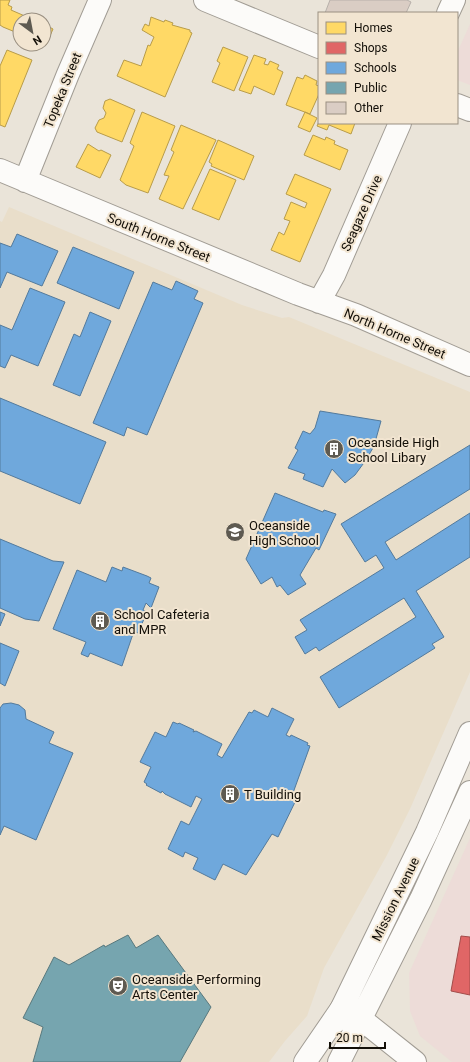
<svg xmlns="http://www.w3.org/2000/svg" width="470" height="1062" viewBox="0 0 470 1062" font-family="Roboto,sans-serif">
	<rect width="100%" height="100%" fill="#eae4d9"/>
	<path fill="#eddcd8" d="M470 24V85L457 80V53Z
		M470 838V1062H452L420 1036 410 1011 409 973Z"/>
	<path fill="#e9deca" d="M9 207 242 305 282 318 289 317 470 392V672L410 809 387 855 324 968 307 1016 285 1041 269 1062H0V221L2 222Z"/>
	<path fill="#ffd966" stroke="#b89c4a" d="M0 0H10L8 5 12 7 11 10 34 20H20V34L3 27 0 25Z
		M151 17 164 22 165 20 173 23 172 25 190 30V32L192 33 165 97 117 76 124 60 141 66 148 45 150 46 154 37 142 30 145 24 149 26Z
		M44 24 53 29 46 45 44 44Z
		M223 47 248 57 234 91 212 82 220 63 217 61Z
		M7 50 32 60 5 127 0 125V66Z
		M254 55 266 59 264 64 268 65 270 61 279 65 277 69 283 72 274 95 254 86 251 94 239 90Z
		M305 75 317 81 316 85 319 86V94L310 114 286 105 297 77 303 79Z
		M110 99 135 110 122 142 97 132 95 128 99 120 104 118 106 113 103 108 105 101Z
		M142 112 175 126 148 193 126 185 120 180 134 146 130 143Z
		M305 112 317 118 310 132 298 127Z
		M319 122V123H355L351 134 329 125 327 130 317 126Z
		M181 125 216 140 183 209 159 199 169 176 164 175 174 152 171 150Z
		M313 135 325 140 326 137 335 141 334 144 348 150 340 170 304 155Z
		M218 140 254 156 244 180 211 166 212 164 209 162Z
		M88 144 99 151 101 150 111 155 100 178 76 167Z
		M210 169 236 180 219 220 192 209Z
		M295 174 331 189 300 262 271 250 279 232 284 235 290 221 284 219 291 202 305 208 307 203 286 194Z"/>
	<path fill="#e06666" stroke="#a24c4a" d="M461 936 470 937V995L451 991Z"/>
	<path fill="#6fa8dc" stroke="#537a9c" d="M17 234 58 251 42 286 7 272 0 288V243L11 247Z
		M73 247 134 272 119 309 57 283Z
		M176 281 198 291 194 299 203 303 147 435 127 427 124 436 93 423 153 282 172 290Z
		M30 288 65 302 38 366 11 355 5 368 0 366V325L12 330Z
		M90 312 111 321 80 396 53 385 74 334 80 337Z
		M0 398 106 442 80 504 0 471Z
		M320 411 381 421 374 446 366 460 355 475 345 483 332 469 323 487 303 479 305 474 288 468 298 450 295 448 303 431 310 434 315 428Z
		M470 445V489L385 542 396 560 470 513V557L416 591 444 637 432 644 435 648 339 708 320 677 416 617 404 598 319 651 316 647 305 654 295 637 307 630 300 620 384 568 376 555 365 562 341 524Z
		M275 493 323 512 324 510 336 514 319 550 316 548 300 575 306 584 288 595 280 585 277 587 272 577 261 584 246 559Z
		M0 539 53 561 64 562 39 621 25 619 0 608Z
		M112 567 122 571 123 567 147 576 151 578 149 583 159 587 151 608 146 603 143 610 147 612 138 633 134 631 122 666 90 653 88 657 81 654 86 642 53 629 77 570 106 582Z
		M0 612 5 614 0 626Z
		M0 643 19 651 5 686 0 683Z
		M11 703 19 705 25 710 26 719 54 732 49 743 73 753 36 840 4 826 0 835V708L3 704Z
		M272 708 294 719 286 735 290 737 291 735 308 743 307 745 310 746 293 793 298 796 278 837 272 834 246 875 223 864 215 880 193 869 198 858 185 852 183 857 168 849 181 821 189 825 202 799 196 796 191 807 165 794 162 791 161 793 146 785 147 784 144 782 151 767 140 762 155 732 166 737 173 722 178 724 179 723 194 730 193 732 196 731 222 744 217 755 222 758 249 712 252 713 254 710 268 717Z"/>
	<path fill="#76a5af" stroke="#58787d" d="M128 935 136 948 158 935 211 1007 180 1062H33L43 1027 23 1018 54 957 69 965 104 945 105 947Z"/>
	<path fill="#dacdc4" stroke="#b7b0aa" d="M330 0H407L411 2 406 13H325Z"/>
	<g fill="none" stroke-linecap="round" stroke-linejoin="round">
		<g stroke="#a19c94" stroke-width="24">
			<path id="minor" d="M205 0 319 47
				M0 170 298 294 356 315 470 365
				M25 181 68 74 100 0
				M319 302 334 275 400 123"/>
		</g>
		<g stroke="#a19c94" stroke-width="24">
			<path id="major" d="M448 13 454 0
				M457 105 470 110
				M335 1022 427 832 470 733
				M339 1062 421 899 470 792"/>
		</g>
		<g stroke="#a19c94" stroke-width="24">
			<path id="highway" d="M361 1019 415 1062
				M305 1062 344 1005"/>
		</g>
		<use href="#minor" stroke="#fcfbf9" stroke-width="22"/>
		<use href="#major" stroke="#fcfbf9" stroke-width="22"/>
		<use href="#highway" stroke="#fcfbf9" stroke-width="22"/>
	</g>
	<defs>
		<g id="building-disc" transform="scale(1)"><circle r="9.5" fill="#5e5a51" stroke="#f2e5d1"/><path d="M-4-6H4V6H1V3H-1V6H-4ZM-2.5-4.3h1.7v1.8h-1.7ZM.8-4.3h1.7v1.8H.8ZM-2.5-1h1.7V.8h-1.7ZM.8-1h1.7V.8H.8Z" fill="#fff"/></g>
		<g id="school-disc" transform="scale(1)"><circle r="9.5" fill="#5e5a51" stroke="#f2e5d1"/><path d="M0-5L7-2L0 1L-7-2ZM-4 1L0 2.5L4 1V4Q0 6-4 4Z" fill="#fff"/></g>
		<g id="theatre-disc" transform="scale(1)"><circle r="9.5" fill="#5e5a51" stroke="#f2e5d1"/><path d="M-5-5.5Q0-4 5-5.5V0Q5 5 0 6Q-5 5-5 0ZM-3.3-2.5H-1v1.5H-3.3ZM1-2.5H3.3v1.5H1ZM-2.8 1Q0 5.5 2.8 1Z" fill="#fff"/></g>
	</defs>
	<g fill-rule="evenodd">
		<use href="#building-disc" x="334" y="449"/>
		<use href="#school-disc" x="235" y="532"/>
		<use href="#building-disc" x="100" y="621"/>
		<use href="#building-disc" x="230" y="794"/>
		<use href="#theatre-disc" x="118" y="986"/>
	</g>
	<g text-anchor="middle" stroke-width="4" stroke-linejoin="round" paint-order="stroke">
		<g font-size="13" fill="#130f08" stroke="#f2e5d1">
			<text transform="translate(62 90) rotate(-68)" y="5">Topeka Street</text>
			<text transform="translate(361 213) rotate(-66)" y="5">Seagaze Drive</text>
			<text transform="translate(159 237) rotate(22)" y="5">South Horne Street</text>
			<text transform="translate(395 333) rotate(23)" y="5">North Horne Street</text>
			<text transform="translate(395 899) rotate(-64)" y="5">Mission Avenue</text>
		</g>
		<g font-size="13" fill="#130f08" stroke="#f2e5d1" text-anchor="start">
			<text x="348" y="447">Oceanside High<tspan x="348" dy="15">School Libary</tspan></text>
			<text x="249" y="530">Oceanside<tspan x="249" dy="15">High School</tspan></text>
			<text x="114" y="619">School Cafeteria<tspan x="114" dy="15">and MPR</tspan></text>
			<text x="244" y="799">T Building</text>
			<text x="132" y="984">Oceanside Performing<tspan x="132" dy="15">Arts Center</tspan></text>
		</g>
	</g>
	<rect x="318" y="12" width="140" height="112" fill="#f2e5d1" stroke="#998f81"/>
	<rect x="326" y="22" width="20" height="12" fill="#ffd966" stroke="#998f81"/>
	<text x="354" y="32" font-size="12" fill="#130f08">Homes</text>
	<rect x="326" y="42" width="20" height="12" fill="#e06666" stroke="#998f81"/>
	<text x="354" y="52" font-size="12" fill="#130f08">Shops</text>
	<rect x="326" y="62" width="20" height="12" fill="#6fa8dc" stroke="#998f81"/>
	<text x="354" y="72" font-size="12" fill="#130f08">Schools</text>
	<rect x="326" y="82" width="20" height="12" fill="#76a5af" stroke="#998f81"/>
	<text x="354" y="92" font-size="12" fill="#130f08">Public</text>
	<rect x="326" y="102" width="20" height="12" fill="#dacdc4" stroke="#998f81"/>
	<text x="354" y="112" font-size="12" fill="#130f08">Other</text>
	<g transform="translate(32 32) rotate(148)"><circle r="19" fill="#f2e5d1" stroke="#998f81"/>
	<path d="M0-3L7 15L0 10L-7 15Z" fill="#5e5a51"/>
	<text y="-6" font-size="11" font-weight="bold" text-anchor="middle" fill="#130f08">N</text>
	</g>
	<path d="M330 1042v6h55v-6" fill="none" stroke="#130f08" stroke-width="2"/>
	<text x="336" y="1042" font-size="12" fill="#130f08" stroke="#f2e5d1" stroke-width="3" paint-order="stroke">20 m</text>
</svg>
